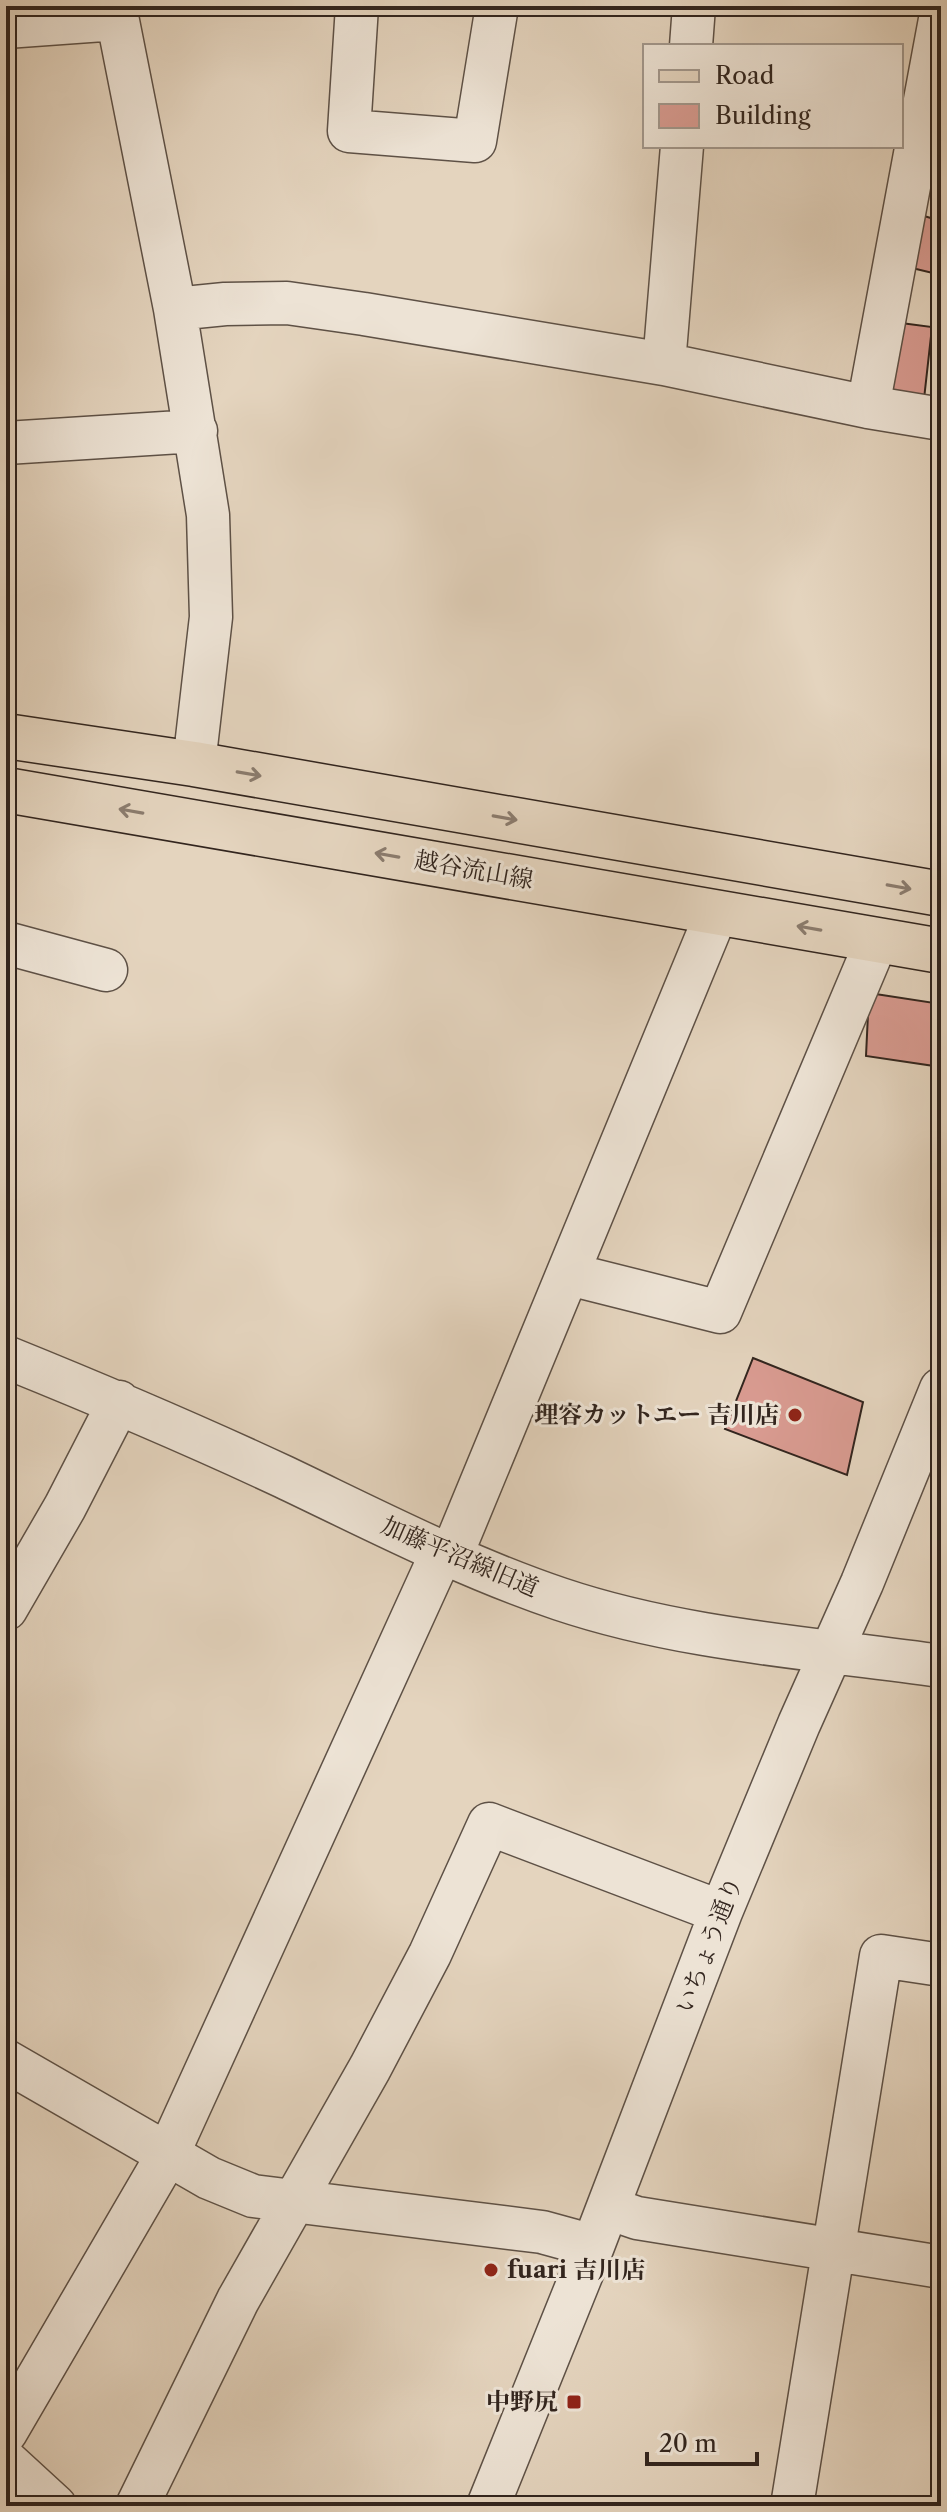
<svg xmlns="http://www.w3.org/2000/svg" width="947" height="2512" viewBox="0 0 947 2512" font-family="'Libre Caslon Text','Noto Serif JP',serif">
	<rect width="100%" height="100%" fill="#e4d4be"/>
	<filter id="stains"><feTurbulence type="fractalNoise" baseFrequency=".0025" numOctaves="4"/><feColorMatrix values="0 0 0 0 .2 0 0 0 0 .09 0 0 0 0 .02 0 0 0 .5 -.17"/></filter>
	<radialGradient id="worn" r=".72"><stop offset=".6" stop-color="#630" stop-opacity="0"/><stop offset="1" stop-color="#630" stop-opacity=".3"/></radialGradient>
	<path fill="#d99b91" stroke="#32251e" stroke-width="2" d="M924 216 941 221V275L912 268Z
		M901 323 932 327 924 399 886 391Z
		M869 993 941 1004V1067L866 1056Z
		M753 1358 863 1402 847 1475 725 1429Z"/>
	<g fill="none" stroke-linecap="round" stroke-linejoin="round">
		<g stroke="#5e5146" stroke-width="45">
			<path id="minor" d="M115 6 175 309 208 515 211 617 194 764
				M357 6 349 131 475 141 497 6
				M6 27 117 19
				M691 46 694 6
				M175 309 225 304 287 303 364 314 664 364 868 407 941 419
				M664 364 682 146
				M868 407 941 14
				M6 443 196 431
				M6 943 106 970
				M569 1274 720 1312 877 940
				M6 1357C100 1395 192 1434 284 1477 374 1520 465 1567 560 1599 682 1640 814 1648 941 1666
				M451 1556 717 912
				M6 1609 65 1507 119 1402
				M6 2061 209 2178 253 2196 542 2232 593 2246
				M608 2208 637 2218 941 2267
				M6 2432 168 2154 442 1552
				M6 2461 55 2506
				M137 2506 238 2300 370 2068 430 1954 489 1824 721 1912
				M488 2506 593 2246 721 1912 799 1724 862 1583 941 1389
				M792 2506 881 1956 941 1965"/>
		</g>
		<g stroke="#32251e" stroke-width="47">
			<path id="major" d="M6 736 194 764 941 894
				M6 790 941 951"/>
		</g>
		<use href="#minor" stroke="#ede3d5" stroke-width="42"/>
		<use href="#major" stroke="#e4d4be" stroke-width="44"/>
	</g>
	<defs><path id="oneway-shaft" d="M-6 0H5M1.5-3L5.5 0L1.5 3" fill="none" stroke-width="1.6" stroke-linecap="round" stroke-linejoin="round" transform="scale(2)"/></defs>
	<g stroke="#8b7c6e">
		<use href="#oneway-shaft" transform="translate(249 774) rotate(10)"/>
		<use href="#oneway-shaft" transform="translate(131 811) rotate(-170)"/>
		<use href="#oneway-shaft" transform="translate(505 818) rotate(10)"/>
		<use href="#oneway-shaft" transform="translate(387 855) rotate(-170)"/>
		<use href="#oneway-shaft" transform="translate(899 887) rotate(10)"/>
		<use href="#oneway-shaft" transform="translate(809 928) rotate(-170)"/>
	</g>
	<g fill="#8f2418" stroke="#ede3d5" stroke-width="3">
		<circle cx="795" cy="1415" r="8"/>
		<circle cx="491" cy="2270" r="8"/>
		<rect x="566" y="2394" width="16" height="16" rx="4"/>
	</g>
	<g text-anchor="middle" stroke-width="6" stroke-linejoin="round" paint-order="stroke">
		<g font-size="24" fill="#32251e" stroke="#ede3d5">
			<text transform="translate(474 870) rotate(10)" y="8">越谷流山線</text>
			<text transform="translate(460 1557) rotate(23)" y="8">加藤平沼線旧道</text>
			<text transform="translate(709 1945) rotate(-69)" y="8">いちょう通り</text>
		</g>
		<g font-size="24" font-weight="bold" fill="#32251e" stroke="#ede3d5" text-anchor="end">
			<text x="779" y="1423">理容カットエー 吉川店</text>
			<text x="507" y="2278" text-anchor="start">fuari 吉川店</text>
			<text x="558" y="2410">中野尻</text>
		</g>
	</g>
	<rect width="947" height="2512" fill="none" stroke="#e4d4be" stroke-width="32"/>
	<rect x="8" y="8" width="931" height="2496" fill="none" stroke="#32251e" stroke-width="4"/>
	<rect x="16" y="16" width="915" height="2480" fill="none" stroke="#32251e" stroke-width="2"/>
	<rect x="643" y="44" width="260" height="104" fill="#ede3d5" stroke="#a2978c" stroke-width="2"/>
	<rect x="659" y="70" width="40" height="12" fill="#e4d4be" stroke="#a2978c" stroke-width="2"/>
	<text x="715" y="84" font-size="24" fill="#32251e">Road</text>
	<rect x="659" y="104" width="40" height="24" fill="#d99b91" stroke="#a2978c" stroke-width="2"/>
	<text x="715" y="124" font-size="24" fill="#32251e">Building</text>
	<path d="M647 2452v12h110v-12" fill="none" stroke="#32251e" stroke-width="4"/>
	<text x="659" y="2452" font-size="24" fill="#32251e" stroke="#ede3d5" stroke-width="6" paint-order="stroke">20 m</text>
	<rect width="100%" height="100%" filter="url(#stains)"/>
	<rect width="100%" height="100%" fill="url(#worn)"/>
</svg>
